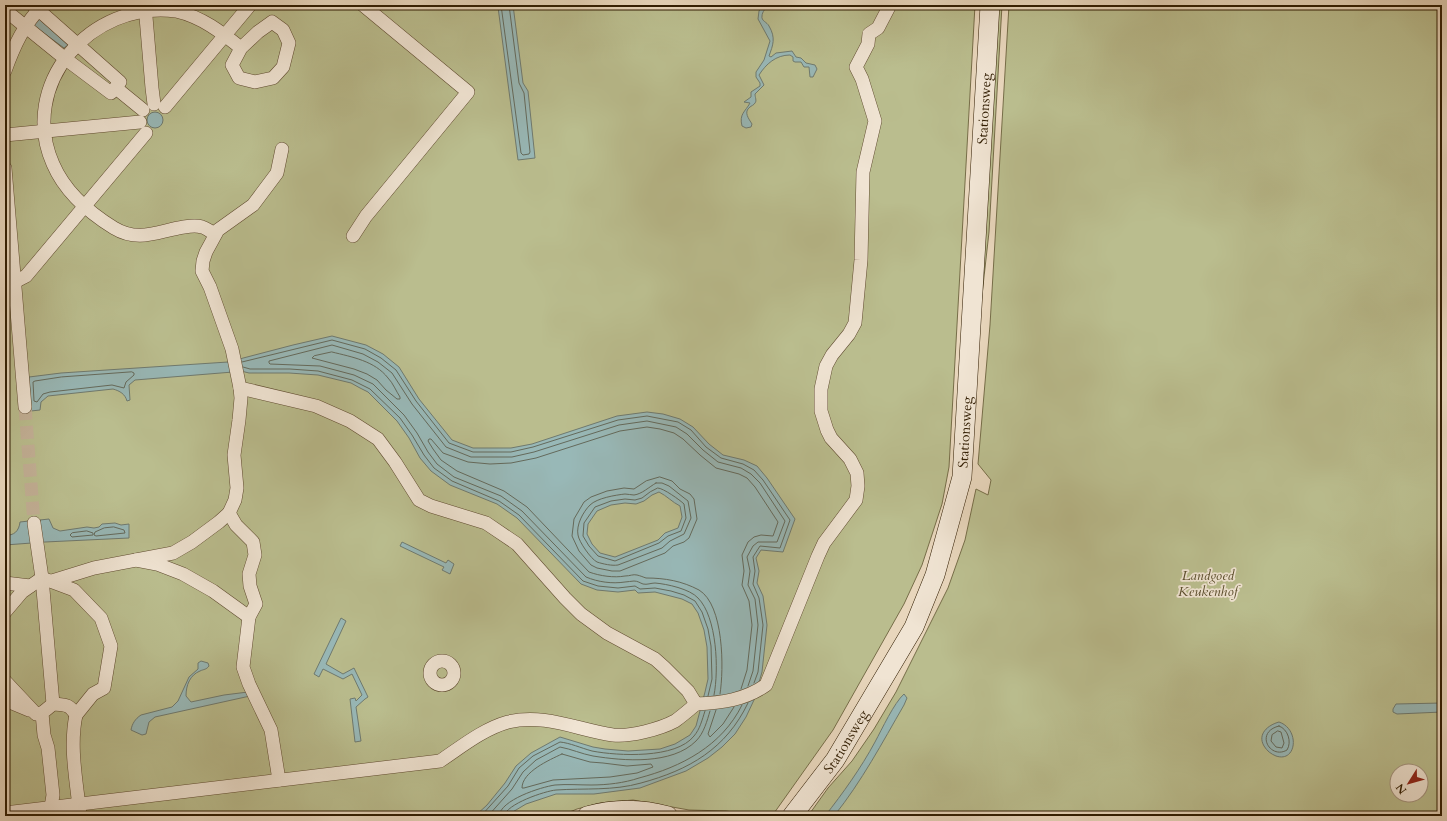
<svg xmlns="http://www.w3.org/2000/svg" width="1447" height="821" viewBox="0 0 1447 821" font-family="Cardo,serif">
	<style>
		.green { fill: #babd8e; stroke: #766d48; fill-rule: evenodd }
		.water { fill: #98b8b7; stroke: #6f7a6f; fill-rule: evenodd }
		.lines { fill: none; stroke-linecap: round; stroke-linejoin: round }
		.shore { stroke: #646a5c; stroke-width: 1 }
		.street-tunnel { stroke: #c3b197; stroke-width: 13; stroke-dasharray: 13 6; stroke-linecap: butt }
		.street-casing { stroke: #5f4b30; stroke-width: 14 }
		.secondary-casing { stroke: #311d02; stroke-width: 20 }
		.street { stroke: #f0e4d3; stroke-width: 13 }
		.secondary { stroke: #f0e4d3; stroke-width: 19 }
		.labels { text-anchor: middle; dominant-baseline: central; stroke-width: 3.5; stroke-linejoin: round; paint-order: stroke }
		.street-label { font-size: 14px; fill: #311d02; stroke: #f0e4d3 }
		.park-label { font-size: 14px; font-style: italic; fill: #5a4d2c; stroke: #f0e4d3 }
	</style>
	<rect width="100%" height="100%" fill="#e8d6bc"/>
	<filter id="stains"><feTurbulence type="fractalNoise" baseFrequency=".005" numOctaves="4"/><feColorMatrix values="0 0 0 0 .2 0 0 0 0 .09 0 0 0 0 .02 0 0 0 .5 -.17"/></filter>
	<radialGradient id="worn" r=".72"><stop offset=".6" stop-color="#630" stop-opacity="0"/><stop offset="1" stop-color="#630" stop-opacity=".3"/></radialGradient>
	<g class="green">
		<path d="M5,5h970l-26,462 -7,37 -20,61 -18,39 -71,126 -61,86h-12l-34,-5 -37,-1 -56,-10 -33,3 -23,6 -17,7h-555z"/>
		<path d="M997,5h5l-13,227 -8,72z"/>
		<path d="M1009,5h433v811h-634l20,-28 24,-27 22,-32 22,-37 52,-104 17,-48 11,-51 12,6 3,-15 -13,-16 12,-139zM1397,771h24v24h-24z"/>
	</g>
	<g class="water">
		<path d="M496,5h17l10,78 5,8 7,67 -17,2 -20,-153z"/>
		<path d="M763,5h5c-2,3 -6,7 -6,11 -1,5 5,6 7,10 7,12 4,19 0,30l2,1 5,-4 16,-2 4,6 5,1 5,5 9,2 2,4 -4,8h-3l-1,-10h-5l-3,-5h-6l-2,-1v-4l-3,-2c-14,0 -24,9 -31,20l5,10 -9,9c0,3 2,7 0,9 -1,2 -4,3 -5,4 -7,5 -1,12 2,17l-1,3 -5,1 -4,-2c-3,-12 3,-14 8,-23l-6,-1 7,-5v-5l9,-6v-3l-4,-6v-5l8,-12 6,-19 -12,-22 1,-8z"/>
		<path d="M38,18l30,27 -4,3 -31,-23z"/>
		<circle cx="155" cy="120" r="8"/>
		<path d="M332,336l34,9 17,9 16,13 20,32 33,41 21,8h38l21,-4 85,-28 30,-4 16,2 17,5 13,8 16,17 14,11 21,5 13,6 10,12 28,41 -12,33 -22,-2 -5,8 3,13 -2,12 6,13 4,29 -5,47 -8,28 -8,17 -11,17 -13,13 -14,11 -22,13 -46,17 -46,6h-38l-30,10 -20,12h-31l12,-11 18,-22 11,-17 15,-13 29,-16 33,10 12,2 23,2 32,-2 15,-5 15,-9 6,-9 9,-34 3,-13 -1,-32 -3,-17 -6,-17 -6,-9 -10,-5 -27,-7 -17,1 -3,-3 -17,2 -21,-2 -16,-6 -64,-66 -20,-14 -47,-19 -19,-14 -11,-13 -11,-20 -12,-17 -29,-29 -8,-4 -9,-5 -33,-8 -29,-2h-40l-8,-2 -8,1 -98,8 -6,5 1,15 -3,1c-2,-7 -7,-10 -14,-12l-65,7 -7,6 -1,8 -9,1 -2,-34 32,-4 167,-11 65,-17zM659,492c8,4 13,10 21,14l2,11 -4,11 -13,5 -7,7 -43,17 -15,-4 -8,-9 -5,-10 1,-10 9,-13 14,-6 14,-2 11,1 8,-3 8,-6z"/>
		<path d="M49,519l4,9 7,3 27,-4 7,1 5,-1 3,-3 13,-1 6,2 8,-1v14l-84,4 -40,3v-10c9,1 14,-4 15,-13l9,-1 11,1v-2z"/>
		<path d="M402,542l44,21 2,-3 6,4 -4,10 -8,-4 2,-3 -44,-21z"/>
		<path d="M341,618l5,3 -20,43 17,10 11,-6 14,29 -3,2 -9,8 5,34 -6,1 -5,-43 5,-1 1,3 6,-6 -10,-21 -9,5 -20,-10 -4,8 -5,-3z"/>
		<path d="M201,661l7,2 1,3c-3,4 -5,3 -9,5 -10,4 -14,14 -14,25l5,6 33,-7 24,-3 2,4 -95,21 -6,5 -3,12 -4,1 -11,-5c1,-6 4,-11 10,-15l31,-8 6,-6 11,-24 9,-8v-6z"/>
		<path d="M904,694l3,4 -3,7c-22,38 -42,76 -70,111h-9c18,-23 36,-48 50,-74 7,-13 19,-39 29,-48z"/>
		<path d="M1442,703v9l-45,2 -4,-2v-3l3,-5z"/>
		<path d="M1279,722c21,7 18,41 -3,34 -5,-2 -9,-5 -12,-10 -7,-12 4,-21 15,-24z"/>
	</g>
	<g class="lines">
		<g class="shore">
			<path d="M501,5l20,148 2,2 6,-1 1,-2 -6,-59 -5,-10 -10,-78"/>
			<path d="M332,352c20,5 43,9 56,26 5,5 8,13 12,19v2h-3l-11,-9 -9,-10 -10,-6 -13,-5 -42,-11 2,-2z"/>
			<path d="M242,362l90,-22 33,9 16,9 15,12 20,31 33,42 24,9h38l22,-5 85,-27 29,-4 31,6 13,8 15,17 15,11 22,6 11,6 9,10 27,40 -10,28 -20,-2 -7,11 2,14 -2,13 6,14 4,27 -5,47 -4,11"/>
			<path d="M243,367l7,2h40l28,2 34,9 18,9 30,29 12,17 12,20 10,13 18,13 47,20 20,14 64,66 15,5 20,2 17,-2 5,3 15,-1 16,3 13,4 11,6 7,11 6,17 3,17 1,33 -4,17"/>
			<path d="M132,372l2,1v2l-8,7 -2,6 -12,-3 -62,7 -7,2 -6,8 -3,-1 -1,-19 2,-1 26,-4z"/>
			<path d="M660,477l12,4 8,8 10,5 4,5 3,20 -8,19 -5,4 -11,4 -8,7 -45,18h-8l-15,-3 -6,-3 -12,-14 -7,-15 2,-17 10,-17 7,-5 16,-6 17,-3 10,1 12,-8z"/>
			<path d="M656,483h6l7,3 19,15 3,17 -7,16 -14,7 -8,7 -44,17c-6,1 -15,-1 -21,-3 -6,-3 -18,-20 -19,-27 -2,-10 5,-23 12,-30 7,-7 26,-10 35,-11 3,0 6,1 9,1 8,-1 15,-8 22,-12z"/>
			<path d="M658,488c5,0 22,12 26,16l2,14 -5,13 -13,5 -9,7 -44,18 -17,-5 -9,-10 -6,-10 1,-13 11,-16 16,-6 14,-2 10,1 7,-2 8,-6z"/>
			<path d="M114,527l10,3 1,3 -29,3 -2,-1 1,-3 9,-4z"/>
			<path d="M87,531l6,2v2l-21,2 -2,-2 2,-2z"/>
			<path d="M720,694c4,-25 4,-89 -21,-104 -17,-9 -34,-12 -53,-12 -3,-1 -5,-2 -9,-3 -4,-1 -7,1 -12,1 -11,2 -25,0 -36,-4l-62,-65 -23,-16 -47,-20 -16,-11 -8,-11 -5,-8 1,-2h2l12,14 25,9 22,2 21,-1 25,-5 84,-27 27,-4 13,2 14,4 9,6 17,16 16,13 23,6 8,4 8,9 23,35 -5,14 -12,-1 -7,2 -6,5 -6,13 2,16 -2,14 7,16 3,24 -5,45 -6,19"/>
			<path d="M714,695c5,-25 3,-78 -16,-97 -8,-9 -31,-14 -43,-15 -4,0 -8,2 -12,1 -3,-1 -5,-3 -9,-3 -3,0 -6,1 -9,1 -13,2 -27,0 -39,-5l-64,-66 -21,-15 -47,-19 -17,-13 -9,-12 -11,-19 -13,-18 -31,-31 -19,-9 -34,-9 -50,-2 -1,-1v-2l63,-16 31,9 15,8 14,11 20,31 34,43 25,10h41l22,-5 85,-27 28,-4 29,6 11,7 16,16 15,12 23,6 10,6 9,9 25,38 -8,21h-19l-5,4 -6,11 3,14 -2,14 7,14 3,26 -5,46 -5,15"/>
			<path d="M716,710l-8,24 2,3 13,-13 11,-17"/>
			<path d="M1279,726c9,3 13,16 8,24 -17,10 -33,-18 -8,-24z"/>
			<path d="M1278,731l3,1 3,11 -2,5 -6,-1 -5,-6 1,-6z"/>
			<path d="M562,754l28,8 13,1 24,3 24,-2 2,3 -16,6 -27,4 -57,3 -29,8h-2c0,-16 27,-28 40,-34z"/>
			<path d="M481,816l27,-30 11,-18 14,-12 27,-14c10,1 21,6 32,9 26,5 84,8 102,-15 6,-7 8,-16 11,-25"/>
			<path d="M488,816l24,-27 11,-17 13,-12 24,-13c11,2 22,7 33,9 31,5 79,9 103,-15 8,-8 11,-20 14,-30"/>
			<path d="M499,816c1,-16 42,-29 56,-31 12,-1 24,0 36,0 16,0 33,-2 48,-7 42,-11 83,-32 103,-73"/>
			<path d="M504,816c2,-12 41,-25 52,-26 29,-2 57,1 85,-7 48,-13 85,-34 107,-80"/>
		</g>
		<path class="street-tunnel" d="M25,407l9,116"/>
		<g class="street-casing">
			<g id="street">
				<path d="M145,5l7,83 2,16"/>
				<path d="M5,10l58,47 48,36 9,-11 -87,-77"/>
				<path d="M5,71c9,-25 19,-47 38,-66"/>
				<path d="M116,88l27,22"/>
				<path d="M165,107l85,-102"/>
				<path d="M5,135l135,-13"/>
				<path d="M282,149l-5,24 -24,32 -35,25 -12,22 -3,9 -1,10 8,16 22,62 8,39 76,18 34,15 28,18 17,23 24,38 12,6 55,17 31,21 48,54 16,16 26,19 48,26 9,8 24,24 8,13c25,-1 49,-4 70,-19l52,-129 6,-13 32,-43 2,-14 -1,-13 -7,-14 -19,-21 -4,-8 -6,-19v-22l5,-23 6,-11 17,-21 6,-11 6,-63 2,-88 12,-51 -13,-42 -6,-12 12,-23 1,-10 9,-6 12,-23"/>
				<path d="M5,168l20,239"/>
				<path d="M215,234c-4,-2 -9,-6 -13,-7 -6,-2 -12,-1 -18,0 -26,4 -45,16 -70,1 -26,-16 -49,-36 -61,-64 -35,-79 37,-164 123,-153 26,6 45,21 65,37l-9,17 7,13 16,4 18,-4 10,-11 6,-24 -6,-13 -11,-8 -14,10 -17,16"/>
				<path d="M353,236l13,-20 102,-124 -105,-87"/>
				<path d="M5,287l21,-11 120,-143"/>
				<path d="M229,513l7,12 17,17 2,13 -6,19 1,12 6,18 -7,13 -6,50 6,17 22,46 8,50"/>
				<path d="M34,523l8,55 11,126"/>
				<path d="M136,560l37,-7 19,-11 27,-20 10,-9 6,-13 2,-12 -3,-33 5,-35 2,-22 -1,-10"/>
				<path d="M52,581l42,-13 42,-8 21,4 26,10 30,17 36,26"/>
				<path d="M5,583l25,3"/>
				<path d="M5,612l17,-20 20,-14 32,12 27,28 10,28 -7,42 -11,6 -17,21c-7,-11 -10,-10 -23,-11l-11,9 2,22 4,13 5,47 -2,12 1,7"/>
				<circle cx="442" cy="673" r="12"/>
				<path d="M5,681l31,33 6,-1"/>
				<path d="M5,700l24,10"/>
				<path d="M76,715c-7,33 1,68 4,101"/>
				<path d="M5,813l435,-52c21,-14 43,-32 68,-39 37,-9 70,8 105,13 17,2 47,-6 62,-14 7,-5 14,-11 21,-17"/>
			</g>
		</g>
		<g class="secondary-casing">
			<g id="secondary">
				<path d="M587,816c28,-8 53,-8 81,0"/>
				<path id="s1" d="M792,816l43,-56 79,-133 21,-52 27,-98 28,-472"/>
			</g>
		</g>
		<use href="#street" class="street"/>
		<use href="#secondary" class="secondary"/>
	</g>
	<g class="labels">
		<g class="street-label">
			<text stroke="none"><textPath href="#s1" startOffset="752">Stationsweg</textPath></text>
			<text stroke="none"><textPath href="#s1" startOffset="428">Stationsweg</textPath></text>
			<text stroke="none"><textPath href="#s1" startOffset="92">Stationsweg</textPath></text>
		</g>
		<g class="park-label">
			<text x="1208" y="575">Landgoed<tspan x="1208" dy="16">Keukenhof</tspan></text>
		</g>
	</g>
	<rect width="1447" height="821" fill="none" stroke="#e8d6bc" stroke-width="20"/>
	<rect x="6" y="6" width="1435" height="809" fill="none" stroke="#311d02" stroke-width="2"/>
	<rect x="10" y="10" width="1427" height="801" fill="none" stroke="#311d02"/>
	<g transform="translate(1409 783) rotate(233)"><circle r="19" fill="#f0e4d3" stroke="#a4947f"/>
	<path d="M0-3L7 15L0 10L-7 15Z" fill="#8f2418"/>
	<text y="-6" font-size="11" font-weight="bold" text-anchor="middle" fill="#311d02">N</text>
	</g>
	<rect width="100%" height="100%" filter="url(#stains)"/>
	<rect width="100%" height="100%" fill="url(#worn)"/>
</svg>
